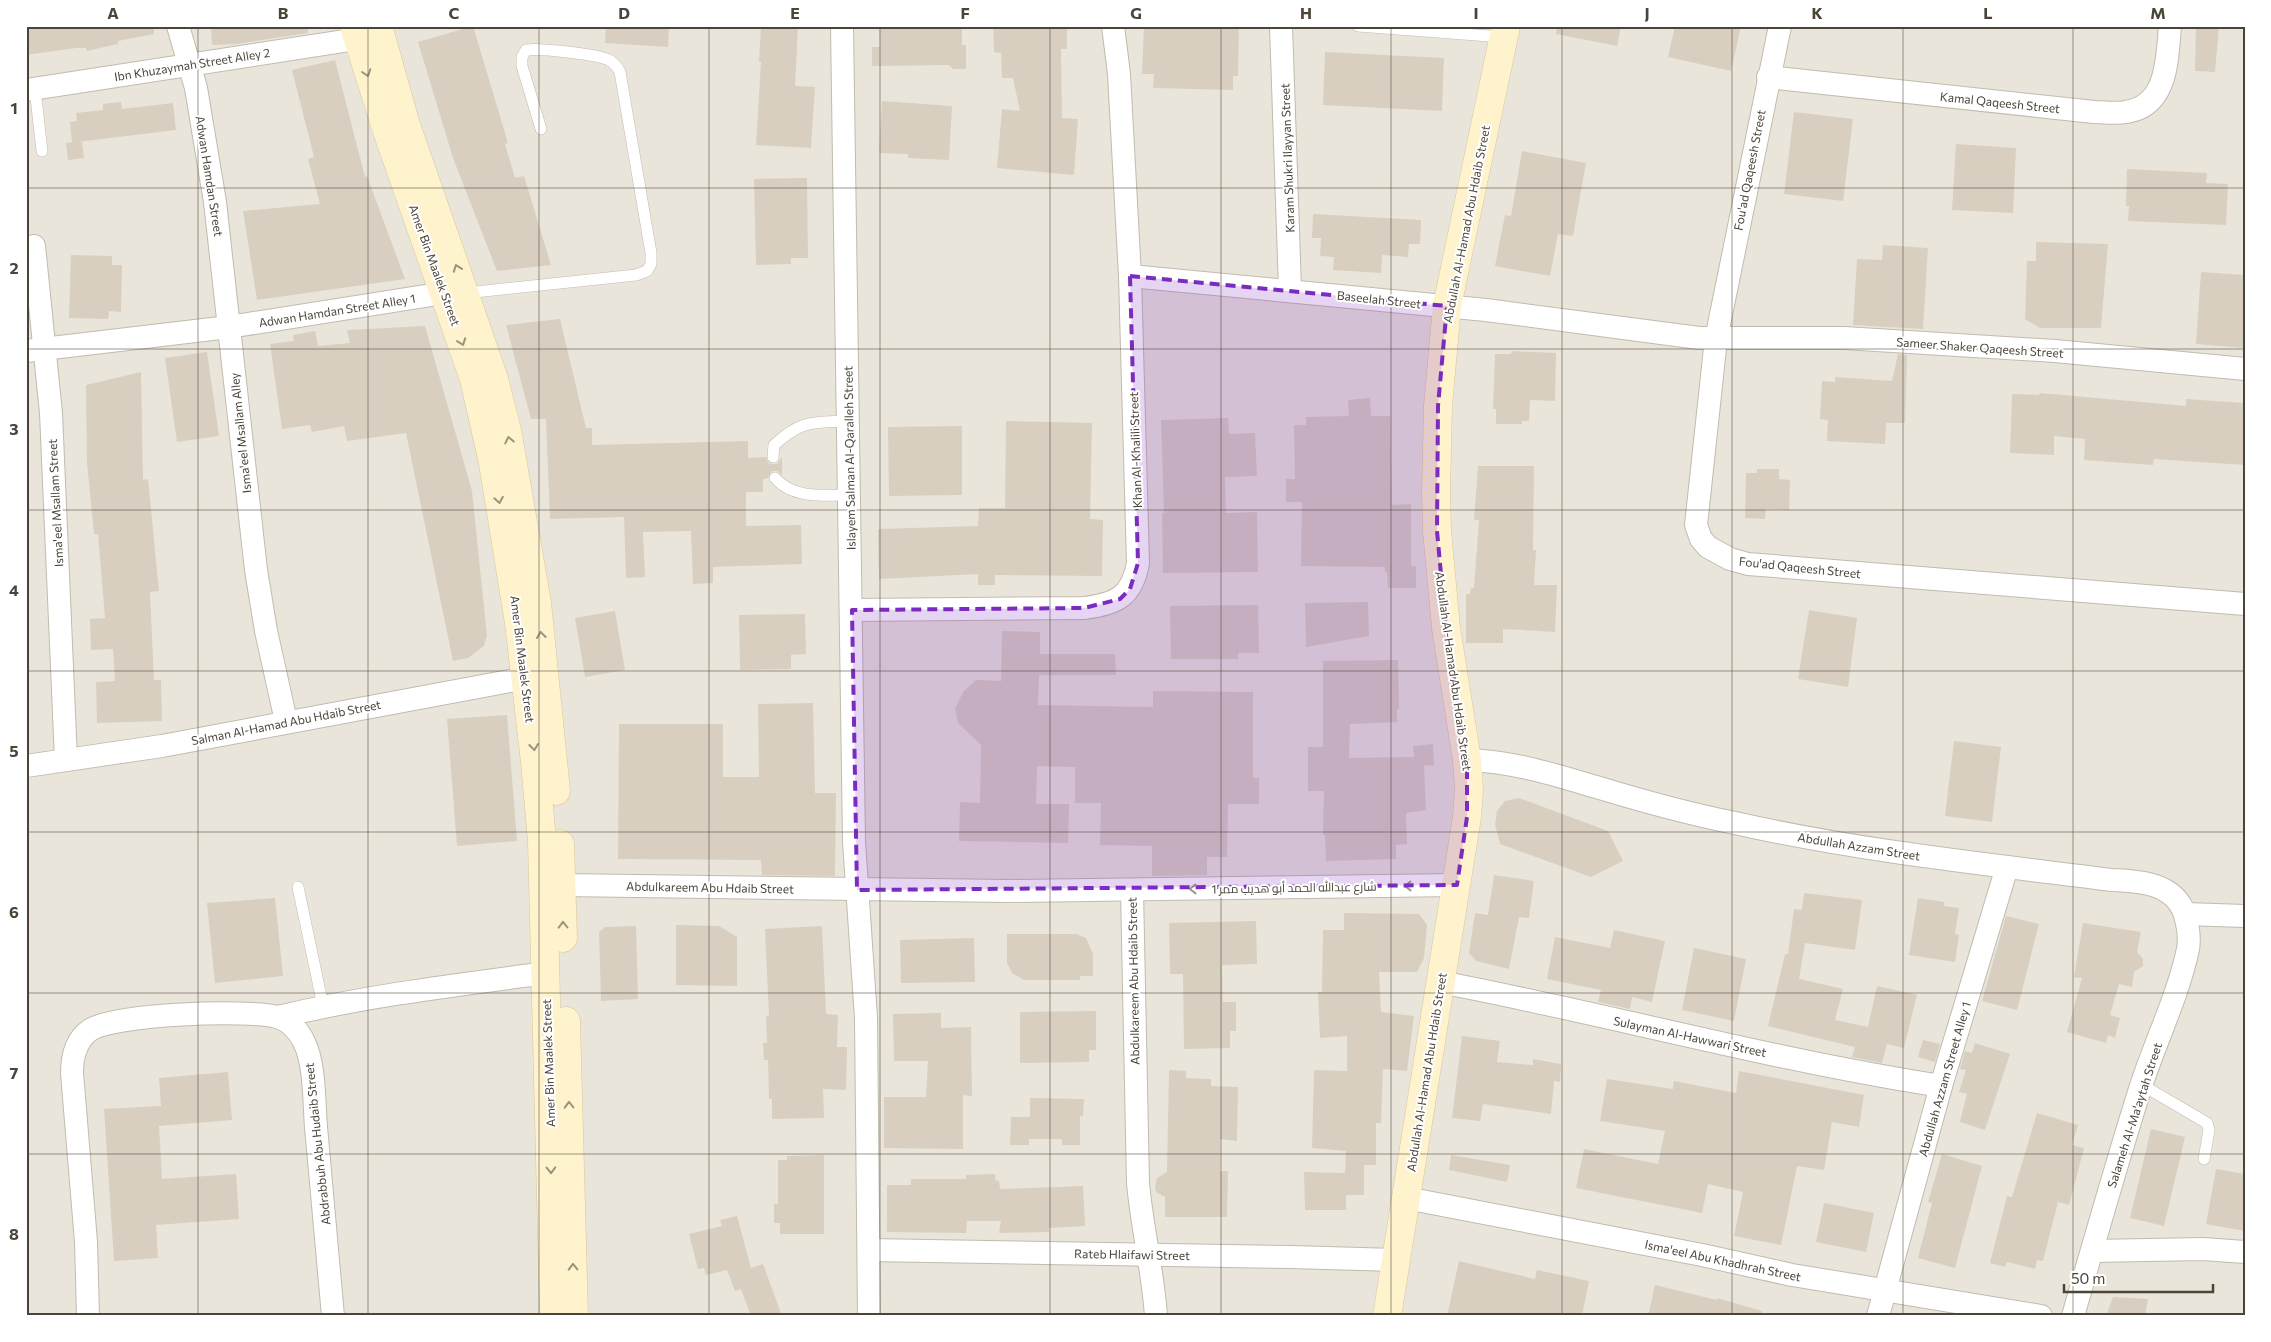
<svg xmlns="http://www.w3.org/2000/svg" width="2271" height="1342" viewBox="0 0 2271 1342" font-family="Commissioner,Cairo,sans-serif">
	<style>
		.residential { fill: #eae5da }
		.building { fill: #d8cfc1 }
		.lines { fill: none; stroke-linecap: round; stroke-linejoin: round }
		.lane-casing { stroke: #c2bbae; stroke-width: 12 }
		.street-casing { stroke: #c2bbae; stroke-width: 24 }
		.secondary-casing { stroke: #d6c79b; stroke-width: 29 }
		.lane { stroke: #fff; stroke-width: 11 }
		.street { stroke: #fff; stroke-width: 22 }
		.secondary { stroke: #fff3cd; stroke-width: 28 }
		.oneway { stroke: #9c937c }
		.oneway2 { stroke: #9c9892 }
		.marked { fill: #7b2cbf; fill-opacity: 0.2; stroke: #7b2cbf; stroke-width: 4; stroke-dasharray: 10 6; stroke-linejoin: round }
		.grid { fill: none; stroke: #4b4439; stroke-width: 1; stroke-opacity: 0.55 }
		.labels { text-anchor: middle; dominant-baseline: central; stroke-width: 4; stroke-linejoin: round; paint-order: stroke }
		.street-label { font-size: 12px; fill: #4b4439; stroke: #fff }
		.neatline { fill: none; stroke: #4b4439; stroke-width: 2 }
		.grid-label { font-size: 16px; text-anchor: middle; font-weight: bold; fill: #4b4439 }
	</style>
	<rect width="100%" height="100%" fill="#f6f3ec"/>
	<rect class="residential" x="26" y="26" width="2219" height="1290"/>
	<g class="building">
		<path d="M26,26h128v8l-36,7v3l-31,7 -1,-3h-10l-50,7z"/>
		<path d="M211,26h97v7l-71,11 -25,1z"/>
		<path d="M473,26l35,117 -3,1 10,34 9,-2 27,89 -54,6 -44,-113 -35,-116z"/>
		<path d="M606,26h63l-1,21 -63,-4z"/>
		<path d="M761,26h37l-3,60 20,1 -4,61 -55,-3 5,-83h-2z"/>
		<path d="M879,26h83v19h4v24h-13l-4,-4 -77,1v-19h8z"/>
		<path d="M993,26h74v23h-6l1,69 16,1 -4,56 -77,-7 5,-59 18,2 -7,-33h-11l-1,-25 -7,-1z"/>
		<path d="M1144,26h95l-1,50h-5v14l-80,-2 1,-14h-12z"/>
		<path d="M1557,26h64l-4,20 -61,-12z"/>
		<path d="M1675,26h66l-10,45 -63,-14z"/>
		<path d="M2196,26h23l-4,46 -20,-1z"/>
		<path d="M1325,52l119,6 -2,53 -119,-6z"/>
		<path d="M335,60l30,117 2,-1 38,103 -148,21 -14,-89 77,-7 -12,-45 6,-2 -22,-87z"/>
		<path d="M882,101l70,5 -3,54 -41,-2v-4l-29,-1z"/>
		<path d="M121,102l1,7 51,-6 3,27 -99,12h5l2,16 -16,2 -2,-17 6,-1 -2,-20 7,-1 -1,-8 27,-3v-6z"/>
		<path d="M1794,112l59,7 -10,82 -59,-7z"/>
		<path d="M1956,144l60,4 -3,65 -61,-3z"/>
		<path d="M1522,151l64,12 -13,73 -15,-2 -8,42 -55,-10 10,-51 6,1z"/>
		<path d="M2127,169l80,4 -1,10 22,1 -2,41 -98,-4 1,-15h-3z"/>
		<path d="M807,178l1,80h-17v6l-35,1 -2,-86z"/>
		<path d="M1313,214l108,6 -1,24h-11l-1,13 -26,-2 -1,18 -48,-3 1,-13 -14,-1 1,-18h-9z"/>
		<path d="M2036,242l72,2 -7,84h-61l-15,-9 2,-58h9z"/>
		<path d="M1883,245l45,3 -5,81 -70,-4 4,-66 25,1z"/>
		<path d="M71,255l41,1v9h10l-1,47 -12,-1 -1,8 -39,-1z"/>
		<path d="M2201,272l44,3v73l-49,-4z"/>
		<path d="M560,319l26,109h6v17l156,-4v17l18,-1 2,6 5,1h4l5,-7v18l-5,-4h-5l-4,7 -5,1v13h-17v34l55,-1 1,39 -89,3v16l-20,1 -2,-53 -48,1 2,45 -19,1 -2,-61 -74,2 -4,-100h-15l-25,-94z"/>
		<path d="M425,326l47,165 15,145 -3,10 -16,12 -15,3 -47,-228 -59,8 -3,-15 -32,6 -2,-7 -28,4 -12,-85 24,-3 -1,-6 22,-4 3,15 32,-3 -3,-13z"/>
		<path d="M1512,351l44,2 -1,48 -25,-1 -1,21h-7v3h-26v-15h-3l2,-55h16z"/>
		<path d="M207,352l12,84 -42,6 -12,-84z"/>
		<path d="M1898,354l9,1 -2,68h-19l-1,21 -58,-3 1,-21 -8,-1 2,-38 13,1v-5l57,4z"/>
		<path d="M141,372l2,108 5,-1 11,112 -9,1 4,88h7l1,41 -65,2 -1,-41 19,-1 -2,-32 -22,1 -1,-31 15,-1 -7,-84h-4l-7,-72 -1,-77z"/>
		<path d="M2040,393l146,13v-7l59,4v62l-91,-6 -1,6 -69,-5 1,-21 -31,-3v19l-44,-2 2,-59 27,1z"/>
		<path d="M1370,398l1,18h19l2,89 19,-1v62h5v22h-28l-1,-16h-2v-5l-84,-1 1,-64h-16v-23h9l-1,-54h12v-8l43,-1 -1,-16z"/>
		<path d="M1228,418l1,16 26,-1 2,43 -32,1 1,36 31,-1 1,60 -95,1 -1,-60h2l-3,-93z"/>
		<path d="M1006,421l86,2 -2,96 13,1 -1,56 -107,-1v10h-17v-11l-99,5 -1,-50 100,-3 1,-18h26z"/>
		<path d="M962,426v69l-73,1 -1,-69z"/>
		<path d="M1478,466h56l-1,84h3l-2,35h23l-2,47 -52,-3v14h-37v-49h4l1,-6h3l5,-68h-5z"/>
		<path d="M1757,469h22v10l11,1 -1,30 -23,-1 -1,10 -20,-1 1,-45h11z"/>
		<path d="M1368,602l1,34 -63,11 -1,-44z"/>
		<path d="M1258,605l1,48h-21v6h-67l-1,-53z"/>
		<path d="M1809,610l48,8 -9,69 -50,-8z"/>
		<path d="M615,611l10,59 -40,7 -10,-59z"/>
		<path d="M805,614l1,40 -15,1v14l-51,1 -1,-55z"/>
		<path d="M1002,631l38,1v22h75l1,21h-77l-1,30 115,2v-16l100,1v86h6v26h-31l-1,53h-20v18l-55,1v-30l-52,-1 1,-42h-26v-36l-38,-1 -1,38h33l-1,39 -109,-2 1,-39 20,1 1,-58 -23,-22 -3,-14 8,-17 13,-12 25,1z"/>
		<path d="M1398,660l1,49h-2v13l-47,2 -1,34 65,-1 -1,-11 20,-2 1,22 -10,-1 2,45 -20,3 1,31 -11,1v14l-70,2 -1,-26h-2l1,-44h-16v-44h15v-86z"/>
		<path d="M813,703l2,90h21l-1,83 -73,-1 -1,-15 -143,-1 1,-135h104v53h36l-1,-73z"/>
		<path d="M507,715l10,126 -60,5 -10,-127z"/>
		<path d="M1954,741l47,6 -9,75 -47,-6z"/>
		<path d="M1519,798l89,33 15,30 -32,16 -91,-33 -5,-19 2,-14 8,-10z"/>
		<path d="M1494,875l40,6 -5,37 -10,-1 -10,52 -33,-8 -7,-8 6,-40 13,2z"/>
		<path d="M1804,893l58,7 -7,50 -50,-7 -6,36 44,10 -8,31 33,7 9,-41 40,9 -13,53 -17,-4 -5,19 -30,-6 3,-10 -87,-21 17,-72h3l6,-45 8,1z"/>
		<path d="M275,898l8,78 -68,7 -8,-80z"/>
		<path d="M1918,898l26,4v4l15,2 -4,26 4,1 -4,27 -46,-7z"/>
		<path d="M1344,913l75,1 8,11 -3,33 -7,14h-38l2,40 33,4 -7,55 -24,-2 -2,54h-5v42h-12v30h-18v15h-41l-1,-38 41,1 1,-22 -34,-3 2,-78 33,1v-35l-27,2 -2,-46h4l1,-62h21z"/>
		<path d="M2006,916l33,8 -22,86 -35,-9z"/>
		<path d="M1256,921l1,43 -35,1 1,37h13v29h-6v17l-46,1 -1,-75h-13l-1,-51z"/>
		<path d="M2083,923l58,9 -4,20 6,7v7l-9,6 -2,15 -13,-3 -9,31 10,3 -5,20 -7,-3 -2,8 -39,-11 15,-54 -8,-1z"/>
		<path d="M676,925l43,1 18,11v49l-61,-1z"/>
		<path d="M636,926l2,73 -37,2 -2,-69 6,-5z"/>
		<path d="M822,926l4,88 12,1 -1,32h10l-1,43 -23,-1 1,29 -52,1v-20h-3l-1,-39h-4l-1,-17h4l-1,-27h3l-4,-87z"/>
		<path d="M1614,930l51,11 -13,61 -20,-5 -2,12 -32,-7 3,-12 -54,-11 8,-42 55,11z"/>
		<path d="M1007,934h69l10,4 7,16v22h-13v4h-56l-12,-7 -5,-10z"/>
		<path d="M974,938l1,44 -74,1 -1,-43z"/>
		<path d="M1694,948l52,11 -12,62 -52,-11z"/>
		<path d="M1096,1011v39h-7v12l-69,1v-51z"/>
		<path d="M941,1013v15l30,-1 1,69 -9,-1v54l-79,-1v-51h42l2,-36h-34l-1,-47z"/>
		<path d="M1462,1036l38,5 -3,21 36,3v-6l28,5 -1,18 -6,-1 -3,33 -68,-10 -3,17 -28,-3z"/>
		<path d="M1923,1040l17,4 -5,18 -17,-5z"/>
		<path d="M1975,1043l35,11 -25,76 -25,-8 7,-28 -8,-2 7,-22 -6,-1 5,-18 7,2z"/>
		<path d="M1169,1070l17,1v7l25,1v7l27,1 -1,54 -17,-2v32h8l-1,46h-62v-20l-9,-5 -1,-5 2,-9 10,-6z"/>
		<path d="M1739,1071l125,24 -5,32 -27,-5 -8,48 -27,-4 -16,79 -47,-9 9,-44 -35,-8 -6,29 -126,-25 8,-39 74,15 7,-33 -65,-10 7,-42 66,10 1,-8 62,12z"/>
		<path d="M228,1072l4,48 -73,6 3,53 74,-5 3,45 -83,6 2,33 -44,3 -10,-152 57,-3 -2,-28z"/>
		<path d="M1030,1098l54,1 -1,17h-3v29h-18v-6h-33v6h-19l1,-28h19z"/>
		<path d="M2037,1113l41,12 -6,20 12,3 -15,57 -11,-3 -15,59 -6,-1 -2,9 -28,-7 -2,5 -15,-4 17,-67 5,1z"/>
		<path d="M2151,1129l34,8 -21,89 -34,-8z"/>
		<path d="M1942,1154l40,12 -27,102 -37,-10 14,-55 -4,-1z"/>
		<path d="M824,1155v79h-44v-11h-6v-19h4v-44h9v-4z"/>
		<path d="M1451,1155l59,10 -3,17 -58,-12z"/>
		<path d="M2216,1169l29,5v57l-39,-7z"/>
		<path d="M995,1174l1,7 3,-1 1,9 83,-3 2,40 -36,2v4l-50,1 2,-12h-34l-1,12 -79,-1v-47h24v-6h55v-4z"/>
		<path d="M1824,1203l50,10 -8,39 -50,-10z"/>
		<path d="M737,1216l14,52 12,-4 19,52h-31l-10,-27 -6,2 -8,-21 -21,5 -2,-7 -6,1 -9,-35 33,-8 -2,-6z"/>
		<path d="M1459,1261l76,18 2,-9 52,11 -7,35h-135z"/>
		<path d="M1655,1285l62,15v-2l45,13 -1,5h-113z"/>
		<path d="M2113,1297l35,2 -3,17h-39z"/>
	</g>
	<g class="lines">
		<g class="lane-casing">
			<g id="lane">
				<path d="M1358,26l145,11"/>
				<path d="M35,89l7,62"/>
				<path d="M466,293l170,-18 11,-4 4,-7v-11l-31,-181c-3,-5 -5,-9 -11,-12 -13,-6 -69,-12 -83,-10l-4,7v9l19,63"/>
				<path d="M773,457l1,-12c29,-26 38,-22 75,-24"/>
				<path d="M775,478c18,21 48,17 74,17"/>
				<path d="M298,887l25,119"/>
				<path d="M2142,1085l65,38 2,7 -5,29"/>
			</g>
		</g>
		<g class="street-casing">
			<g id="street">
				<path d="M178,26l18,62 19,114 41,368 10,61 20,90"/>
				<path d="M842,26l12,816 12,176 3,298"/>
				<path d="M1281,26l9,263"/>
				<path d="M1780,26l-64,313 -20,186 5,14 7,8 22,12 18,5 497,40"/>
				<path d="M1768,77l326,35c10,0 22,2 32,0 42,-6 41,-53 44,-86"/>
				<path d="M26,90l331,-51"/>
				<path d="M34,246l17,167 15,347"/>
				<path d="M1130,276l356,34 213,28h145l211,13 190,18"/>
				<path d="M26,351l203,-24 215,-34"/>
				<path d="M852,610l232,-2c32,-4 48,-11 54,-45l-8,-287 -11,-202 -6,-48"/>
				<path d="M1467,760c47,1 91,16 136,29 43,13 87,25 132,34 124,28 251,41 377,57 28,1 63,3 73,35 3,11 5,23 3,34 -10,47 -32,91 -47,137 -24,76 -46,153 -68,230"/>
				<path d="M26,766l136,-20 380,-71"/>
				<path d="M562,885l446,6 449,-6"/>
				<path d="M1132,890l6,293c4,45 15,88 18,133"/>
				<path d="M2185,914l60,2"/>
				<path d="M1440,982c168,32 332,78 501,104"/>
				<path d="M278,1017c88,-21 178,-32 268,-44"/>
				<path d="M1406,1198l296,57 90,20 249,41"/>
				<path d="M869,1250l422,7 105,3"/>
				<path d="M2092,1251l111,-2 42,3"/>
				<path d="M88,1316l-2,-74 -14,-169c0,-16 4,-33 18,-43 25,-16 157,-21 187,-13 12,3 22,14 27,25 11,21 10,61 12,85 6,63 11,126 17,189"/>
				<path d="M1878,1316l63,-230 66,-219"/>
			</g>
		</g>
		<g class="secondary-casing">
			<g id="secondary">
				<path d="M354,26l32,102 88,251 19,84 26,160 16,139 7,79 12,475"/>
				<path d="M378,26l28,99 88,254 13,51 30,173 19,188"/>
				<path d="M560,844l3,94"/>
				<path d="M566,1021l8,295"/>
				<path d="M1387,1316l80,-499 2,-28 -2,-29 -21,-132 -9,-97 -1,-40 2,-85 9,-100 59,-280"/>
			</g>
		</g>
		<use href="#lane" class="lane"/>
		<use href="#street" class="street"/>
		<use href="#secondary" class="secondary"/>
	</g>
	<defs><path id="oneway-chevron" d="M-2-3.5L2.5 0L-2 3.5" fill="none" stroke-width="1.6" stroke-linecap="round" stroke-linejoin="round" transform="scale(1.25)"/></defs>
	<g class="oneway">
		<use href="#oneway-chevron" transform="translate(367 73) rotate(72)"/>
		<use href="#oneway-chevron" transform="translate(457 268) rotate(-110)"/>
		<use href="#oneway-chevron" transform="translate(462 342) rotate(70)"/>
		<use href="#oneway-chevron" transform="translate(509 440) rotate(-102)"/>
		<use href="#oneway-chevron" transform="translate(499 500) rotate(80)"/>
		<use href="#oneway-chevron" transform="translate(541 635) rotate(-97)"/>
		<use href="#oneway-chevron" transform="translate(534 747) rotate(83)"/>
		<use href="#oneway-chevron" transform="translate(563 925) rotate(-91)"/>
		<use href="#oneway-chevron" transform="translate(569 1105) rotate(-91)"/>
		<use href="#oneway-chevron" transform="translate(551 1170) rotate(89)"/>
		<use href="#oneway-chevron" transform="translate(573 1267) rotate(-91)"/>
	</g>
	<g class="oneway2">
		<use href="#oneway-chevron" transform="translate(1408 886) rotate(179)"/>
		<use href="#oneway-chevron" transform="translate(1193 889) rotate(179)"/>
	</g>
	<path class="marked" d="M1130,276l317,30 -9,100 -1,125 9,97 21,132v57l-10,68 -600,5 -5,-280 232,-2 36,-9 10,-10 8,-26z"/>
	<path class="grid" d="M198,26v1290M368,26v1290M539,26v1290M709,26v1290M880,26v1290M1050,26v1290M1221,26v1290M1391,26v1290M1562,26v1290M1732,26v1290M1903,26v1290M2073,26v1290M26,188h2219M26,349h2219M26,510h2219M26,671h2219M26,832h2219M26,993h2219M26,1154h2219"/>
	<g class="labels">
		<g class="street-label">
			<text transform="translate(192 64) rotate(-9)">Ibn Khuzaymah Street Alley 2</text>
			<text transform="translate(2000 102) rotate(6)">Kamal Qaqeesh Street</text>
			<text transform="translate(1287 158) rotate(-92)">Karam Shukri Ilayyan Street</text>
			<text transform="translate(1749 170) rotate(-79)">Fou'ad Qaqeesh Street</text>
			<text transform="translate(210 176) rotate(81)">Adwan Hamdan Street</text>
			<text transform="translate(1466 224) rotate(-79)">Abdullah Al-Hamad Abu Hdaib Street</text>
			<text transform="translate(435 265) rotate(70)">Amer Bin Maalek Street</text>
			<text transform="translate(1379 299) rotate(6)">Baseelah Street</text>
			<text transform="translate(337 310) rotate(-9)">Adwan Hamdan Street Alley 1</text>
			<text transform="translate(1980 347) rotate(4)">Sameer Shaker Qaqeesh Street</text>
			<text transform="translate(240 433) rotate(-96)">Isma'eel Msallam Alley</text>
			<text transform="translate(1135 450) rotate(-92)">Khan Al-Khalili Street</text>
			<text transform="translate(849 458) rotate(-91)">Islayem Salman Al-Qaralleh Street</text>
			<text transform="translate(55 503) rotate(-93)">Isma'eel Msallam Street</text>
			<text transform="translate(1800 567) rotate(6)">Fou'ad Qaqeesh Street</text>
			<text transform="translate(523 659) rotate(83)">Amer Bin Maalek Street</text>
			<text transform="translate(1454 671) rotate(82)">Abdullah Al-Hamad Abu Hdaib Street</text>
			<text transform="translate(286 722) rotate(-11)">Salman Al-Hamad Abu Hdaib Street</text>
			<text transform="translate(1859 846) rotate(9)">Abdullah Azzam Street</text>
			<text transform="translate(710 887) rotate(1)">Abdulkareem Abu Hdaib Street</text>
			<text transform="translate(1294 887) rotate(-1)">شارع عبدالله الحمد أبو هديب ممر 1</text>
			<text transform="translate(1133 981) rotate(-91)">Abdulkareem Abu Hdaib Street</text>
			<text transform="translate(1690 1036) rotate(12)">Sulayman Al-Hawwari Street</text>
			<text transform="translate(548 1063) rotate(-92)">Amer Bin Maalek Street</text>
			<text transform="translate(1426 1072) rotate(-81)">Abdullah Al-Hamad Abu Hdaib Street</text>
			<text transform="translate(1944 1079) rotate(-74)">Abdullah Azzam Street Alley 1</text>
			<text transform="translate(2134 1115) rotate(-72)">Salameh Al-Ma'aytah Street</text>
			<text transform="translate(317 1144) rotate(-96)">Abdrabbuh Abu Hudaib Street</text>
			<text transform="translate(1132 1254) rotate(1)">Rateb Hlaifawi Street</text>
			<text transform="translate(1723 1260) rotate(12)">Isma'eel Abu Khadhrah Street</text>
		</g>
	</g>
	<rect width="2271" height="1342" fill="none" stroke="#ffffff" stroke-width="55"/>
	<path d="M2064 1284v8h149v-8" fill="none" stroke="#4b4439" stroke-width="2.5"/>
	<text x="2071" y="1284" font-size="15" fill="#4b4439" stroke="#ffffff" stroke-width="4" paint-order="stroke">50 m</text>
	<rect x="28" y="28" width="2216" height="1286" class="neatline"/>
	<g class="grid-label">
		<text x="113" y="19">A</text>
		<text x="283" y="19">B</text>
		<text x="454" y="19">C</text>
		<text x="624" y="19">D</text>
		<text x="795" y="19">E</text>
		<text x="965" y="19">F</text>
		<text x="1136" y="19">G</text>
		<text x="1306" y="19">H</text>
		<text x="1476" y="19">I</text>
		<text x="1647" y="19">J</text>
		<text x="1817" y="19">K</text>
		<text x="1988" y="19">L</text>
		<text x="2158" y="19">M</text>
		<text x="14" y="114">1</text>
		<text x="14" y="274">2</text>
		<text x="14" y="435">3</text>
		<text x="14" y="596">4</text>
		<text x="14" y="757">5</text>
		<text x="14" y="918">6</text>
		<text x="14" y="1079">7</text>
		<text x="14" y="1240">8</text>
	</g>
</svg>
